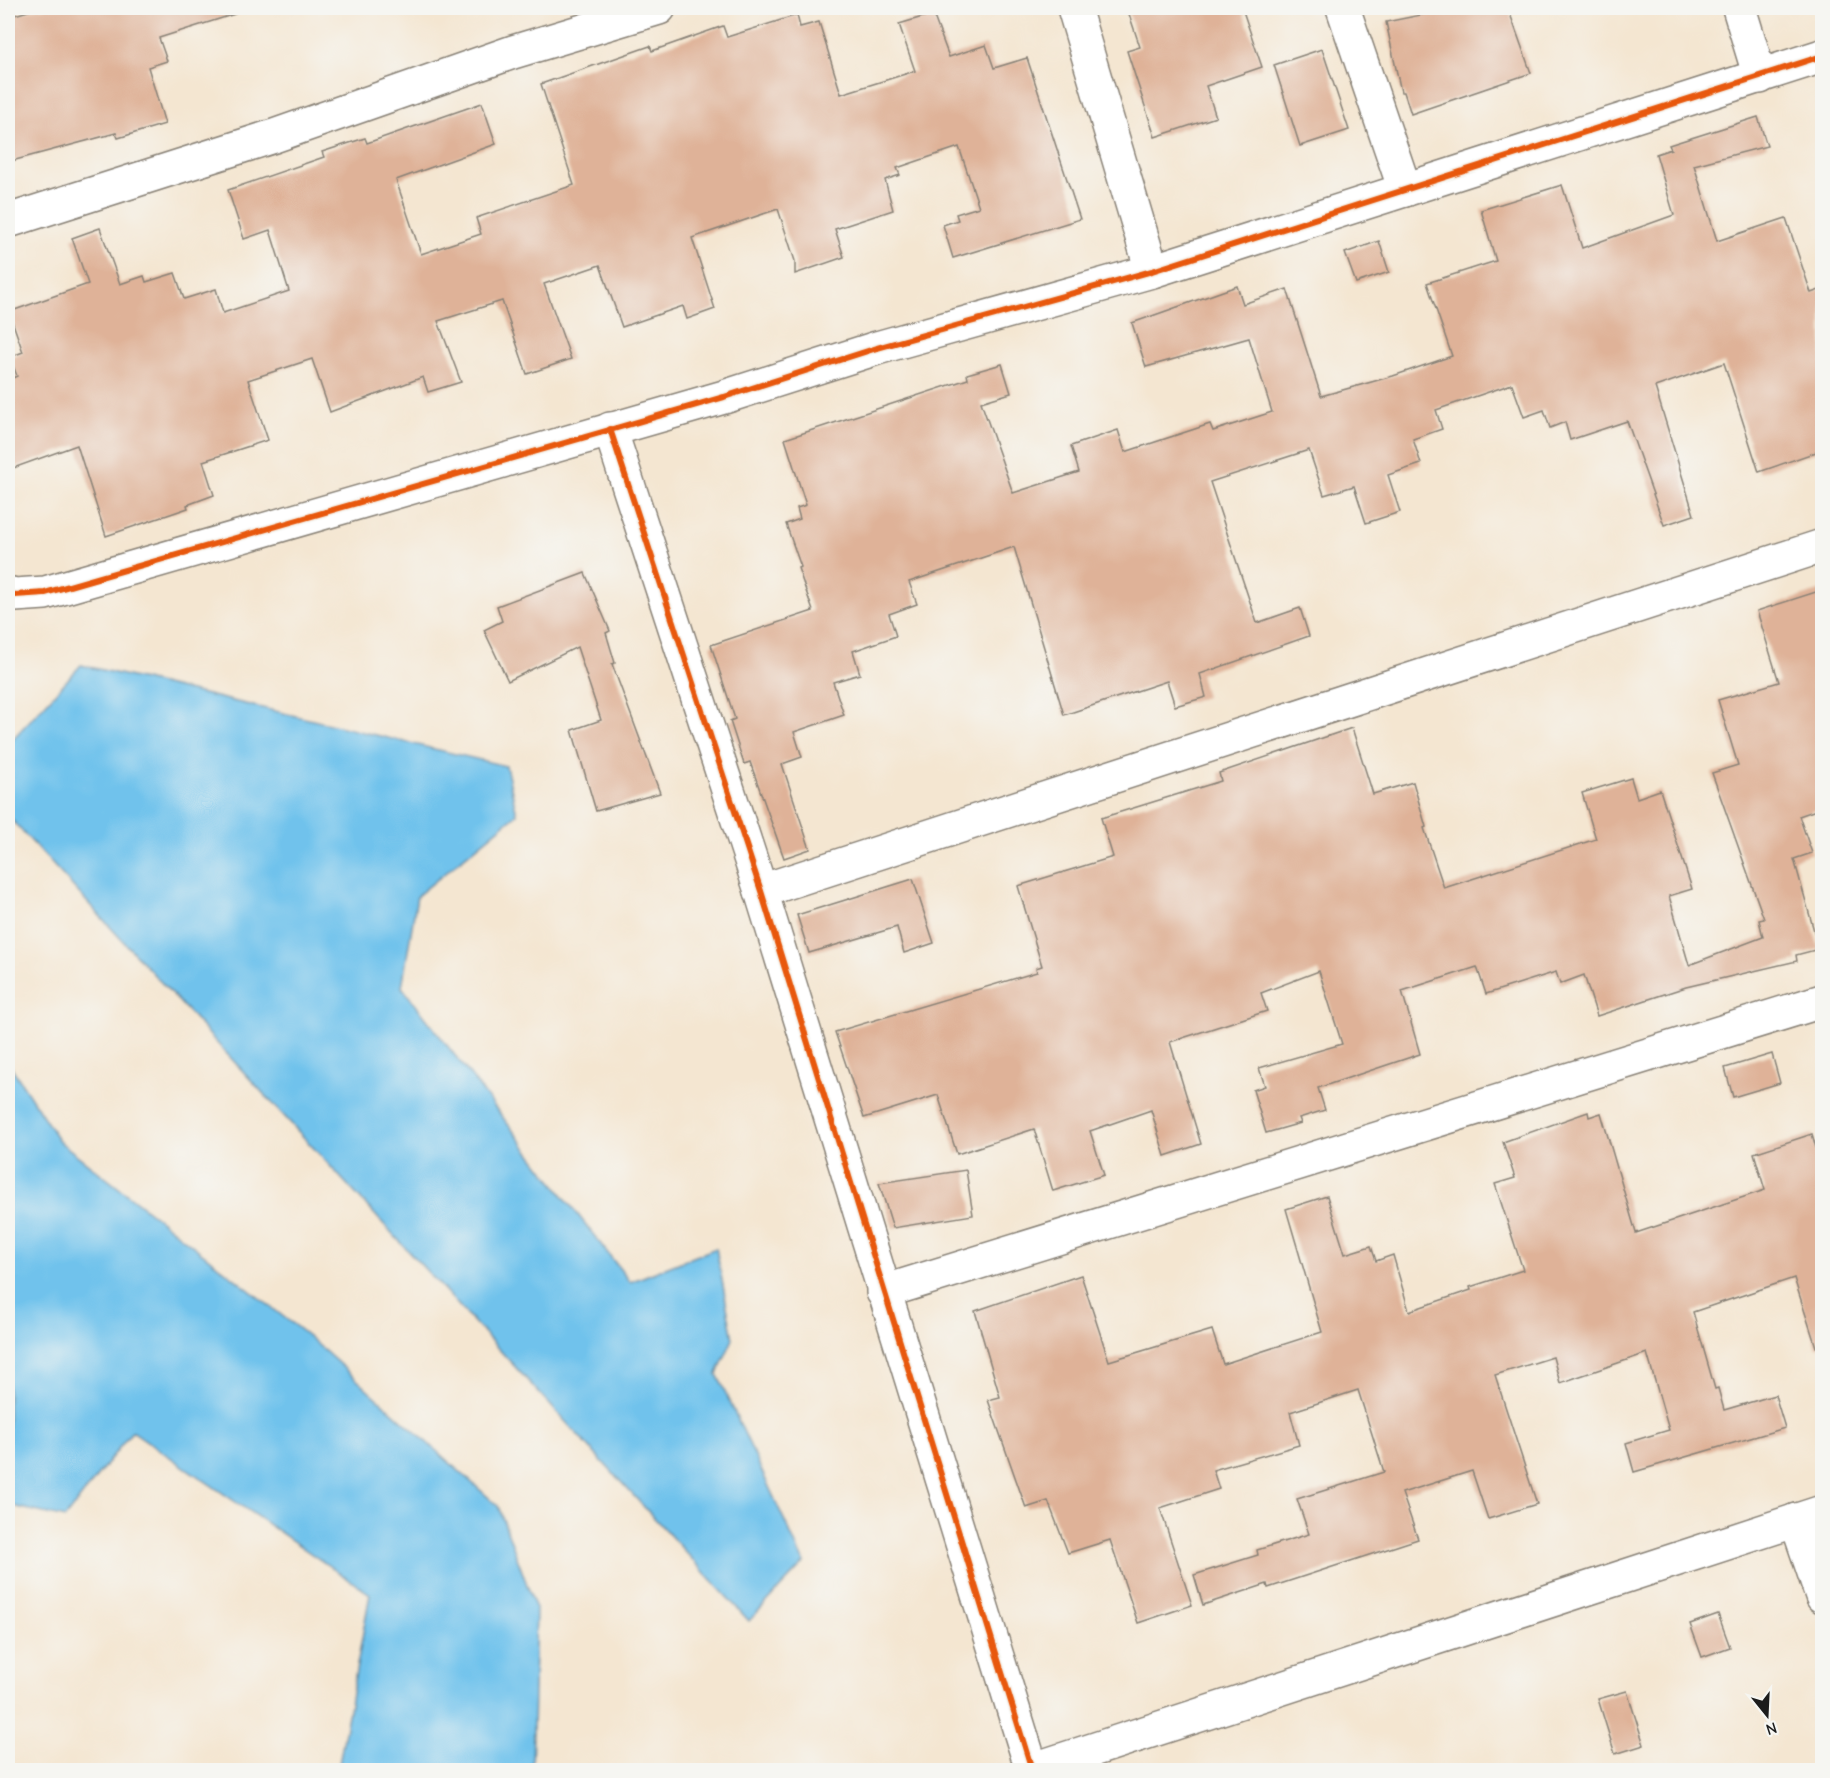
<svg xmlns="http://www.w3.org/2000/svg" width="1830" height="1778" viewBox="0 0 1830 1778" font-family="'Comic Neue',sans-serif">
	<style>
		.water { fill: #70c2ec; stroke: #466f84; stroke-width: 1.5 }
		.building { fill: #dfb298 }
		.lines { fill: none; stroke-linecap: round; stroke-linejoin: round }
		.minor-casing { stroke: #888176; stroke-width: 36 }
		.minor { stroke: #fff; stroke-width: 33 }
		.cycleway-casing { stroke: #f6f6f2; stroke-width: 10 }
		.cycleway { stroke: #e8590c; stroke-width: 6 }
	</style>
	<rect width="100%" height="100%" fill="#f6f6f2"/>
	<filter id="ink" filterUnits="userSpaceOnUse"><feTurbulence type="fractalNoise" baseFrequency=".0167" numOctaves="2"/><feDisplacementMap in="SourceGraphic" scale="12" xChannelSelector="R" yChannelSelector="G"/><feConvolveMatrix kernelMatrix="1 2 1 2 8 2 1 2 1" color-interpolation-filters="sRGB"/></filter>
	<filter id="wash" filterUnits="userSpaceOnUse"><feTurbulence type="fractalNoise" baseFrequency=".008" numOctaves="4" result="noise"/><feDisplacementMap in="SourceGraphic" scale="24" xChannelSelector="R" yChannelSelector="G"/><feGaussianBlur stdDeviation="1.35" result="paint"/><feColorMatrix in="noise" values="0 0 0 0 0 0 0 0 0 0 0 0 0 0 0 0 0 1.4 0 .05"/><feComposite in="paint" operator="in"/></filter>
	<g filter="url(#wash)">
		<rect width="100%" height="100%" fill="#f4e6d1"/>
		<g class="water">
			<path d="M81,665l425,101 11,48 -100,82 -15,91 228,295 86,-34 17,91 -16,35 87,189 -55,58 -741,-805v-72z"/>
			<path d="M8,1062l51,79 249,195 190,170 38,103 -4,161h-194l32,-176 -238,-163 -67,87 -57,-13z"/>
		</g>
		<g id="blocks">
			<g class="building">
				<path d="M38,8h196l1,6 -76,24 8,23 -19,6 17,57 -47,14 -2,-5 -108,29v-145z"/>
				<path d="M1127,8h115l20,59 -56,19 10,31 -61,20 -28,-86 13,-4z"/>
				<path d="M1455,8h53l23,65 -120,41 -7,-22h-3l-15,-70z"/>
				<path d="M933,14l16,43 37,-12 8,23 33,-10 53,161 -127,39 -10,-33 15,-5 -2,-6 23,-7 -20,-60 -62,21 3,7 -15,5 8,30 -58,19 9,28 -49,17v-13l-17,-52 -86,29 23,71 -28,10 -4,-13 -61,21 -22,-62 -56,19 27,75 -44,15 -25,-73 -64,20 23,61 -33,10 -5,-15 -93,35 -18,-53 -64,21 20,60 -65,21 11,34 -27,10 1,3 -82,28 -29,-91 -69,25v-90l9,-4 -7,-19 13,-5 -14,-40 79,-28 -16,-46 28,-10 20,56 24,-8 2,6 29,-9 9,26 32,-10 7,24 66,-22 -19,-61 -26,9 -16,-49 96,-33 -2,-5 43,-14 2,5 115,-40 14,41 -100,36 25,74 60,-20 -5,-16 98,-33 -33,-101 109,-38 2,5 71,-25 4,11 70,-22 3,12 19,-5 22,72 74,-23 -16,-47z"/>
				<path d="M1322,49l27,81 -49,16 -26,-81z"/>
				<path d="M1758,117l9,29 -73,19 23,76 69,-23 25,75 11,-4v161l-63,22 -35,-109 -69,24 39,128 -30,10 -37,-104 -57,19 -5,-18 -15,6 -6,-18 -20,7 -12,-33 -76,26 6,19 -29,10 8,25 -33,11 12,37 -34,11 -12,-37 -30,9 -15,-45 -99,32 47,141 43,-15 9,28 -109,38 6,23 -31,9 -8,-25 -103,34 -50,-168 -105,35 8,22 -28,10 7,22 -43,15 7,23 -27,8 11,33 -50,17 8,25 -20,7 28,85 -26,9 -34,-96 -6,2 -14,-43 5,-2 -24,-74 102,-34 -15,-43 3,-1 -15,-43 14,-5 -3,-11 9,-3 -21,-66 183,-60 -1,-5 35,-10 9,29 -30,9 32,91 66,-21 -8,-26 47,-16 7,22 85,-28 3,7 59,-19 -23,-74 -103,29 -14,-44 105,-37 6,18 44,-15 34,107 72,-20 59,-20 -25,-73 69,-22 -15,-51 81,-25 20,63 92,-33 -18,-61 15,-5 -2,-4z"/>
				<path d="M1379,241l10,31 -33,11 -11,-30z"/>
				<path d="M585,573l25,58 -4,2 9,30 -3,1 48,129 -64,18 -24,-81 29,-10 -24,-73 -69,34 -24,-51 18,-9 -5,-15z"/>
				<path d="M1822,590v218l-23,8 13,37 -18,6 25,90 -23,6 1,6 -111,26 -89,29 -13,-41 -24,9 -4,-12 -70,22 -9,-27 -75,24 18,63 -102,34 7,22 -26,8 2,5 -35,10 -13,-43 12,-4 -6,-18 83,-24 -23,-73 -58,22 6,18 -97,31 31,102 -36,12 -14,-46 -61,21 14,44 -51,16 -19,-62 -77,25 -19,-59 -74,23 -29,-86 202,-60 -1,-4 6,-2 -24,-80 95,-29 -12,-39 120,-37 -2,-8 133,-45 21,66 40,-12 13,45 -2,1 20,60 152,-49 -14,-46 49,-15 6,20 23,-8 32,99 -23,7 20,69 74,-28 -4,-17 5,-1 -52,-146 26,-8 -20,-65 61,-18 -22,-71z"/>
				<path d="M913,879l21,64 -30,10 -7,-26 -88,26 -12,-38z"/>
				<path d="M1772,1054l8,29 -47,14 -8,-29z"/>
				<path d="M1588,1112l1,5 12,-4 35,120 129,-43 -11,-37 58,-19 10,34v178l-6,1 -22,-69 -101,34 22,77 3,-1 6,22 51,-15 10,33 -151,44 -8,-29 43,-13 -22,-77 -87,30 -7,-26 -58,18 42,129 -49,15 -16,-48 -70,22 16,46 -150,49 -1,-4 -64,21 -9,-30 64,-20 -1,-5 52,-16 -12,-35 87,-27 -26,-82 -68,22 9,33 -86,25 6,19 -59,19 32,97 -54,18 -28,-83 -42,13 -20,-52 -22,7 -38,-108 12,-3 -25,-86 106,-36 28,86 103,-31 11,34 99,-32 -36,-123 41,-13 18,58 26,-8 5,15 17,-6 16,56 62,-21 -1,-3 53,-17 -28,-86 20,-6 -12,-36z"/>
				<path d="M966,1170l7,45 -80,13 -14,-45z"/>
				<path d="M1718,1614l12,33 -28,10 -12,-33z"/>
				<path d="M1627,1691l17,54 -29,9 -17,-55z"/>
			</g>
		</g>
	</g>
	<g filter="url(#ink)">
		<use href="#blocks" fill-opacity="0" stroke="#888176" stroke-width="1.5"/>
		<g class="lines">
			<g class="minor-casing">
				<g id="minor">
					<path d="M1074,8l78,263"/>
					<path d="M1343,8l62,182"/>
					<path d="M1739,8l21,69"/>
					<path d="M8,221l266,-85 239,-84 146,-44"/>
					<path d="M610,429l151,462 271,879"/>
					<path d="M8,593l7,2 30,-2 679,-196 153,-49 275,-77 670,-215"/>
					<path d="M761,891l1061,-345"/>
					<path d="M883,1292l939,-291"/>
					<path d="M1796,1520l26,76"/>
					<path d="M1031,1770l791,-258"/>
				</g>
			</g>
			<use href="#minor" class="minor"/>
			<g class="cycleway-casing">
				<g id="cycleway">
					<path d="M610,429l151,462 271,879"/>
					<path d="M8,593l7,2 30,-2 679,-196 153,-49 275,-77 670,-215"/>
				</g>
			</g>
			<use href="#cycleway" class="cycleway"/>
		</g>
	</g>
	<rect width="1830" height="1778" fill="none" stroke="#f6f6f2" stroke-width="30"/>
	<g transform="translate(1767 1715) rotate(162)" stroke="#f6f6f2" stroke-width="4.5" paint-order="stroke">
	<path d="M0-4.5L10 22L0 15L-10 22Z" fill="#1c1c1c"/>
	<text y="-9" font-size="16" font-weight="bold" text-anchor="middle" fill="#1c1c1c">N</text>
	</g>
</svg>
